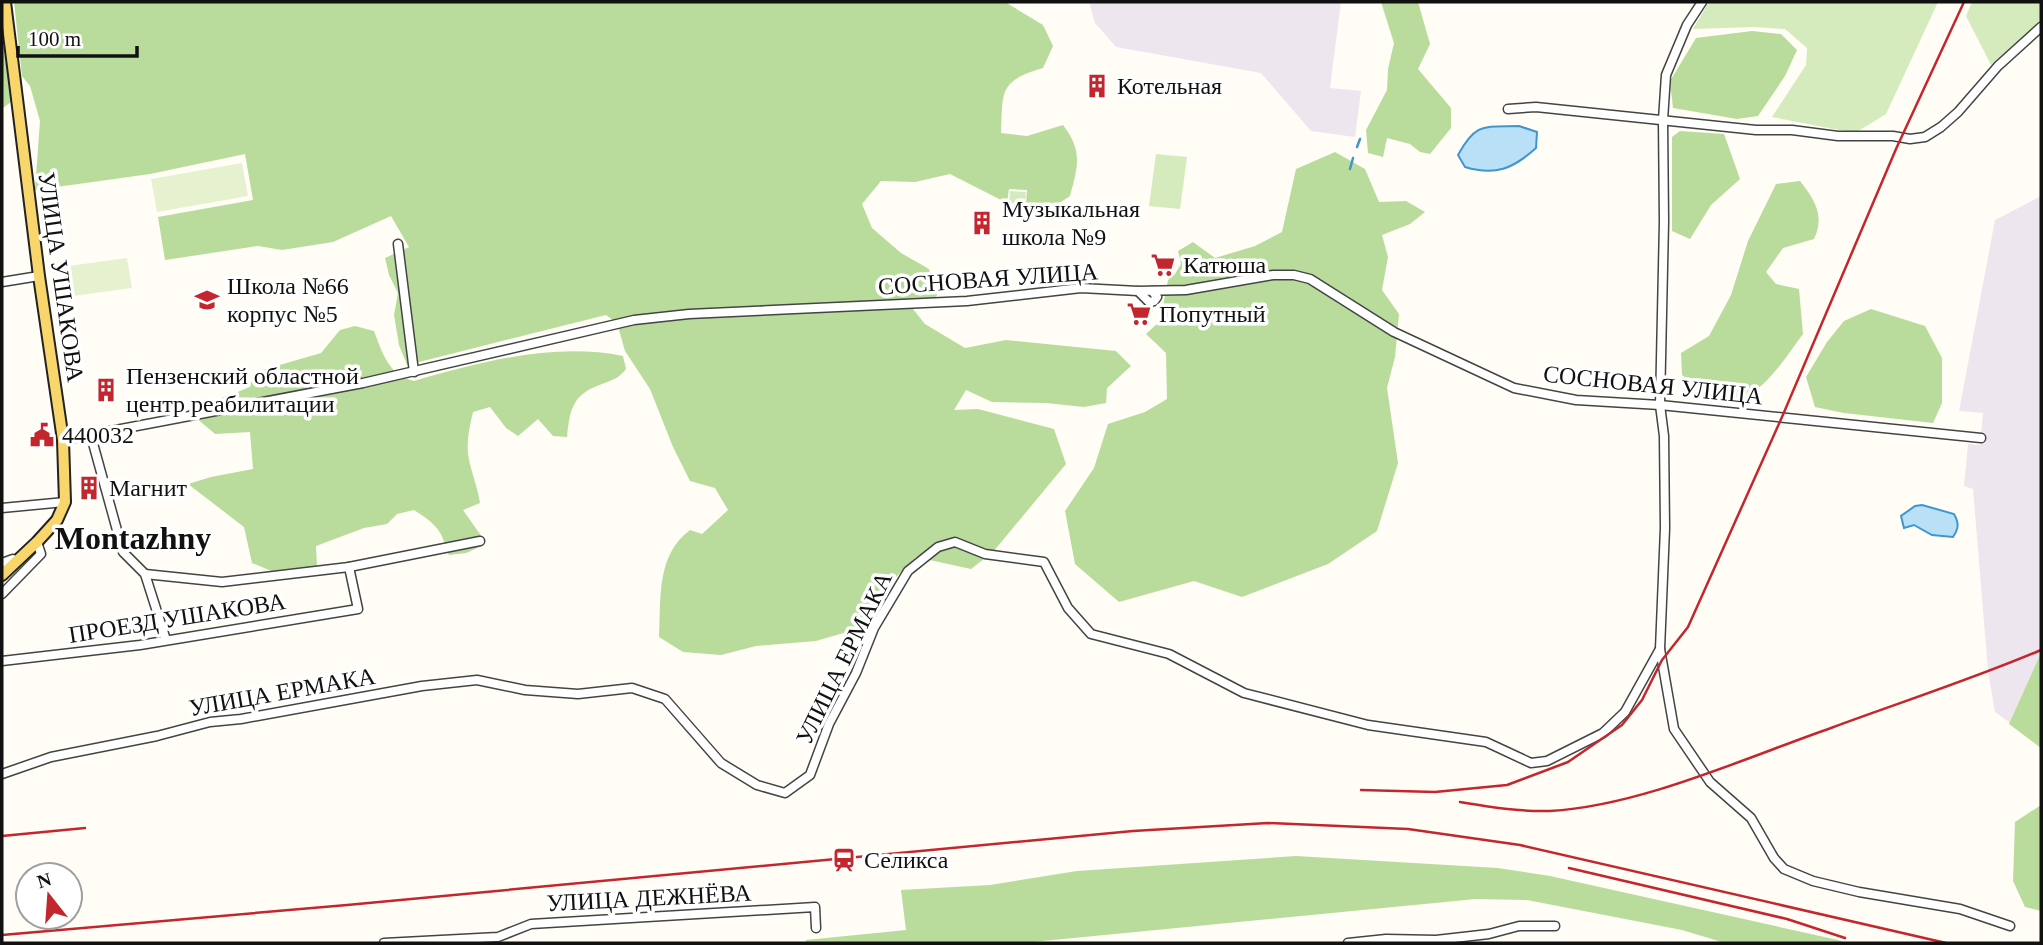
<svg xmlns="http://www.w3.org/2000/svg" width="2043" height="945" viewBox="0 0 2043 945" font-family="Georgia,serif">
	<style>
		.industrial { fill: #eee6ef }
		.green { fill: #d5ebbd }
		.forest { fill: #b9dc9c }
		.pitch { fill: #e6f2cf }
		.water { fill: #b9e0f7; stroke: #3f96cf; stroke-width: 2 }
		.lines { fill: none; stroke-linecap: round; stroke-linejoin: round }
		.stream { stroke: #3f96cf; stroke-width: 2.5 }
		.minor-casing { stroke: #444; stroke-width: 11 }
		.major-casing { stroke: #222; stroke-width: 14 }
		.minor { stroke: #fff; stroke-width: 8 }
		.major { stroke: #f9d66b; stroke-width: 10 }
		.rail { stroke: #c4262e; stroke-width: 2.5 }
		.labels { text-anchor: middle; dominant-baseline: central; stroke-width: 7; stroke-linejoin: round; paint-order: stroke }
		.poi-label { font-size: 24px; fill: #111; stroke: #fff; text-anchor: start }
		.street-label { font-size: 24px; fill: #111; stroke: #fff }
		.district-label { font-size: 32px; font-weight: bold; fill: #111; stroke: #fff }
	</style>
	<rect width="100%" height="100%" fill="#fffdf5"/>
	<g class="industrial">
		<path d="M1089,2h252l-11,86 31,3 -6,46 -44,-6 -50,-58 -145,-26 -21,-24z"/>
		<path d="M2041,196v549l-46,-33 -7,-41 -15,-182 -9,-3 4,-42 12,1 3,-32 -24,-2 36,-191z"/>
	</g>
	<g class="green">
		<path d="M1709,2h229l-52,112 -31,19 -83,-16 34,-52 1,-17 -22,-19 -30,-2 -62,2z"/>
		<path d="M1972,2h69v19l-50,44 -25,-49z"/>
		<path d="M1156,154l31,3 -7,52 -31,-3z"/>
		<path d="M1010,191l16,1 -1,12 -16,-1z"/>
	</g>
	<g class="forest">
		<path d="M14,2h991l38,23 10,21 -10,22c-45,13 -40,24 -42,65l26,3 36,-11c20,26 15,41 7,71l-18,12 -26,-3 1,-15 -18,-1 -2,14 -57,-29 -35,8 -34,-1 -19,23 10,24 29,25 28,16 8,27 -24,13 12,15 40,24 41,-8 110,11 15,15 -24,22 -1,15 -22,4 -38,-4 -54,-1 -26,-12 -12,20 24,-1 76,20 12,35 -73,88 -22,17 -55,-12 -26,26 -26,44 -48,14 -60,5 -35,9 -38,-3 -24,-15c2,-38 -3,-82 31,-107l12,4 26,-24 -13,-22 -25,-7 -17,-34 -23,-58 -25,-38 -8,-28 -11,-8 -199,50 -8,-20 -5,-30 4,-22 -9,-18 -4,-17 24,-11 -18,-31 -58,26 -51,8 -24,-4 -93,14 -7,-43 95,-17 -8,-46 -95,20 -115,16 5,-69 -10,-35 -8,-10z"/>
		<path d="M1381,2h37l12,42 -12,25 33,39v20l-21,26 -10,-2 -10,-8 -23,-6 -4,19 -15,-4 -2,-23 21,-40 1,-21 6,-26z"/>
		<path d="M2,27l9,75 -8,6 -1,-1z"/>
		<path d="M1752,31l29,3 16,16 -12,26 -27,40 -21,3 -64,-11 -3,-27 26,-43z"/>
		<path d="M1680,131l44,3 16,45 -29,26 -21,34 -18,-8v-94z"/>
		<path d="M1335,152l30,17 14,33 27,-1 19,11 -15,12 -28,11 6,22 -6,33 17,24 -4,43 -8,31 11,75 -21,68 -49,33 -86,33 -48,-16 -75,21 -44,-38 -10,-53 29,-43 14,-44 37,-12 22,-13 -1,-46 -20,-19 14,-13 8,-41 7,-6 6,-10 -3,-13 15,-9 22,16 40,-12 27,-14 14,-63z"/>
		<path d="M1800,181c15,19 25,35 14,58l-31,9 -17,24 10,12 23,5 4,45c-15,20 -44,67 -72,66 -16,-1 -37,-16 -49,-25l-1,-22 28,-17 22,-41 17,-54 28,-57z"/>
		<path d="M1871,309l54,17 17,32v45l-9,20 -89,-10 -29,-6 -9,-30 21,-35 17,-21z"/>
		<path d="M355,326l19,5c8,21 15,45 40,50 66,-19 140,-39 209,-25l3,13c-7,9 -13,11 -24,15 -29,10 -32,24 -35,53l-14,-1 -15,-17 -20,17 -12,-8 -16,-21 -17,5c-4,17 -8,34 -3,52 3,13 8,25 10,39l-17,7 21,30v5l-18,8 -17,2c-5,-7 -3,-9 -6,-16 -4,-13 -18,-22 -29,-29l-17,4 -10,10 -23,4 -48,18 1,21 -43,5 -22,-9 -8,-36 -56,-43 23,-7 42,-8 -3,-37 -35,2 -27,-23 4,-8 34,-6 21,-9 12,-17 62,-18 19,-23z"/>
		<path d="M2041,653v95l-32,-24z"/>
		<path d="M2041,805v106l-16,-4 -12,-26 2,-59z"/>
		<path d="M1296,856l202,12 52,8 288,64 8,3h-121l-43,-13 -155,-30 -51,-1 -454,44h-216v-3l100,-10 -5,-40 89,-5 87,-14z"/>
	</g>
	<g class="pitch">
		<path d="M242,163l6,33 -91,16 -6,-33z"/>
		<path d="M127,258l5,30 -67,9 -4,-30z"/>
	</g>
	<g class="water">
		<path d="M1519,126l18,6 -1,16c-23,21 -41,28 -71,19l-7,-12c18,-33 26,-28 61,-29z"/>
		<path d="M1922,505l32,9c5,9 5,14 -1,23l-21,-2 -18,-10 -10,3 -3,-12 14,-10z"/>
	</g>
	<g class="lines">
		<g class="stream">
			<path d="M1357,147l3,-8"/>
			<path d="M1350,169l3,-11"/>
		</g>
		<g class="minor-casing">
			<g id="minor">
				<path d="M1702,2l-15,23 -21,50 -3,45 1,102 -4,183 4,31 1,92 -5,121 14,80 36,53 41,36 23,40 10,11 29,12 46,11 101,17 50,17"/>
				<path d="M1508,109l28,-2 220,23h36l46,6h55l17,3 15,-2 16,-10 17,-15 40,-46 43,-39"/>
				<path d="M398,244l16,128"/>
				<path d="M2,282l37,-6"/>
				<path d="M1138,291l11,11 5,-1 3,-4 -5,-6"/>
				<path d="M91,436l32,116 22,22 21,66"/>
				<path d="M63,440l300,-57 271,-63 55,-6 278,-13 114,-13 57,3 48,-1 87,-15h21l16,4 84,53 120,56 62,12 84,5 321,33"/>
				<path d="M2,508l63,-6"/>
				<path d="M2,563l11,-4 2,2 -1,3"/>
				<path d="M145,574l77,8 127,-15 131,-26"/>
				<path d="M2,594l39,-40 -4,-12"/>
				<path d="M2,661l138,-16 218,-36 -9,-42"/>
				<path d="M2,774l49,-17 106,-21 53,-14 31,-3 181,-33 55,-6 48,10 53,4 54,-6 33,11 56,64 36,22 28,8 25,-18 19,-51 27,-51 18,-45 34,-57 30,-24 17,-5 30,12 59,8 24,46 23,26 78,20 75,39 124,32 118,17 45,21 16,-2 56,-28 22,-21 35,-63"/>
				<path d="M384,943l114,-6 33,-13 284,-17 1,21"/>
				<path d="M1348,943l38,-4 50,1 53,-6 30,-8h36"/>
			</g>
		</g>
		<g class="major-casing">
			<path id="major" d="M2,575l35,-33 20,-22 8,-18 -2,-62 -24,-164 -34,-274"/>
		</g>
		<use href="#minor" class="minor"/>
		<use href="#major" class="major"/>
		<g class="rail">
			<path d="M1361,790l74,2 72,-7 61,-23 54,-37 20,-25 20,-40 26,-33 94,-210 114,-268 68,-147"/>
			<path d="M1460,802c30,5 60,10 90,9 90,-5 195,-53 281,-83 70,-26 142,-49 210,-78"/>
			<path d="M2,836l83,-8"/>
			<path d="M1569,868l218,51 58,19"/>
			<path d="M2,935l345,-30 786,-74 135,-8 140,6 112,16 426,98"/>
		</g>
	</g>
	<defs>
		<g id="building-bare" transform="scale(1.89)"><path d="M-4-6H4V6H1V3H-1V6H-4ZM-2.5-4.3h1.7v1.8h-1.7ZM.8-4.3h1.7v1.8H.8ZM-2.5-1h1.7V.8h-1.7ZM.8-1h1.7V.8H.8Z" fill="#c4262e" stroke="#fff" stroke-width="2.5" paint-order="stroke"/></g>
		<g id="supermarket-bare" transform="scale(1.89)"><path d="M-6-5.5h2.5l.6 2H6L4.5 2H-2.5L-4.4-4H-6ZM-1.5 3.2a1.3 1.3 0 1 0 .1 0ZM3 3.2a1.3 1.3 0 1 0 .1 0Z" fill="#c4262e" stroke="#fff" stroke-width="2.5" paint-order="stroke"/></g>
		<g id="school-bare" transform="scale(1.89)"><path d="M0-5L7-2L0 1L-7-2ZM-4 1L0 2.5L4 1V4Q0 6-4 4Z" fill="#c4262e" stroke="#fff" stroke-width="2.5" paint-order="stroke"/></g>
		<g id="civic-bare" transform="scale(1.89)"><path d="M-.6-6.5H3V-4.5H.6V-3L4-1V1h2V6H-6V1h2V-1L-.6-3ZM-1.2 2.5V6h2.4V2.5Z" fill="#c4262e" stroke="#fff" stroke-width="2.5" paint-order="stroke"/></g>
		<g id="station-bare" transform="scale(1.89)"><path d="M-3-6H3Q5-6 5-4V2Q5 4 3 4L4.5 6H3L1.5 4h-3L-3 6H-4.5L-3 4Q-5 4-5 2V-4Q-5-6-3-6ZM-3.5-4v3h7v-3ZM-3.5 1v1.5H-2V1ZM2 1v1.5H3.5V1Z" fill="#c4262e" stroke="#fff" stroke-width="2.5" paint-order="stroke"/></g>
	</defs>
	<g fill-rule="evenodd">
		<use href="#building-bare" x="1097" y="86"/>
		<use href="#building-bare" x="982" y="223"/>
		<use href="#supermarket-bare" x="1163" y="265"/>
		<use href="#school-bare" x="207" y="300"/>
		<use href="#supermarket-bare" x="1139" y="314"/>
		<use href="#building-bare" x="106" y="390"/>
		<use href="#civic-bare" x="42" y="435"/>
		<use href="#building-bare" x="89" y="488"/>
		<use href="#station-bare" x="844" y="860"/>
	</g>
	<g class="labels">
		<g class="poi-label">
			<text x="1117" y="86">Котельная</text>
			<text x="1002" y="209">Музыкальная<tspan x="1002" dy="28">школа №9</tspan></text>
			<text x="1183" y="265">Катюша</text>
			<text x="227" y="286">Школа №66<tspan x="227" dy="28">корпус №5</tspan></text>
			<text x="1159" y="314">Попутный</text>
			<text x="126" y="376">Пензенский областной<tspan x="126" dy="28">центр реабилитации</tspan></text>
			<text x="62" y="435">440032</text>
			<text x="109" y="488">Магнит</text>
			<text x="864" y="860">Селикса</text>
		</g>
		<g class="street-label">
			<text transform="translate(61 277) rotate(82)">УЛИЦА УШАКОВА</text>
			<text transform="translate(988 279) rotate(-4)">СОСНОВАЯ УЛИЦА</text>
			<text transform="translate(1653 385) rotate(6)">СОСНОВАЯ УЛИЦА</text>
			<text transform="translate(177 618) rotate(-9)">ПРОЕЗД УШАКОВА</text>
			<text transform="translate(844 658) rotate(-64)">УЛИЦА ЕРМАКА</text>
			<text transform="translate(282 692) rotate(-10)">УЛИЦА ЕРМАКА</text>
			<text transform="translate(649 898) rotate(-3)">УЛИЦА ДЕЖНЁВА</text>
		</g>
		<g class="district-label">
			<text x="133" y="538">Montazhny</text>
		</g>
	</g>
	<rect width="2043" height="945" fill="none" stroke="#111111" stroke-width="7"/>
	<g transform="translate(49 896) rotate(343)"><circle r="33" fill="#ffffff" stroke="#a0a0a0" stroke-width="2"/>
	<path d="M0-5L12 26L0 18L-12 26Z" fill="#c4262e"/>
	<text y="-10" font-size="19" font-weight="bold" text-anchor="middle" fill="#111111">N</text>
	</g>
	<path d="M18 46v10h119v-10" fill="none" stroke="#111111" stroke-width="3.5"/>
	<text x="28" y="46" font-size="21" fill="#111111" stroke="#ffffff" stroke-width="5" paint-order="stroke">100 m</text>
</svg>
